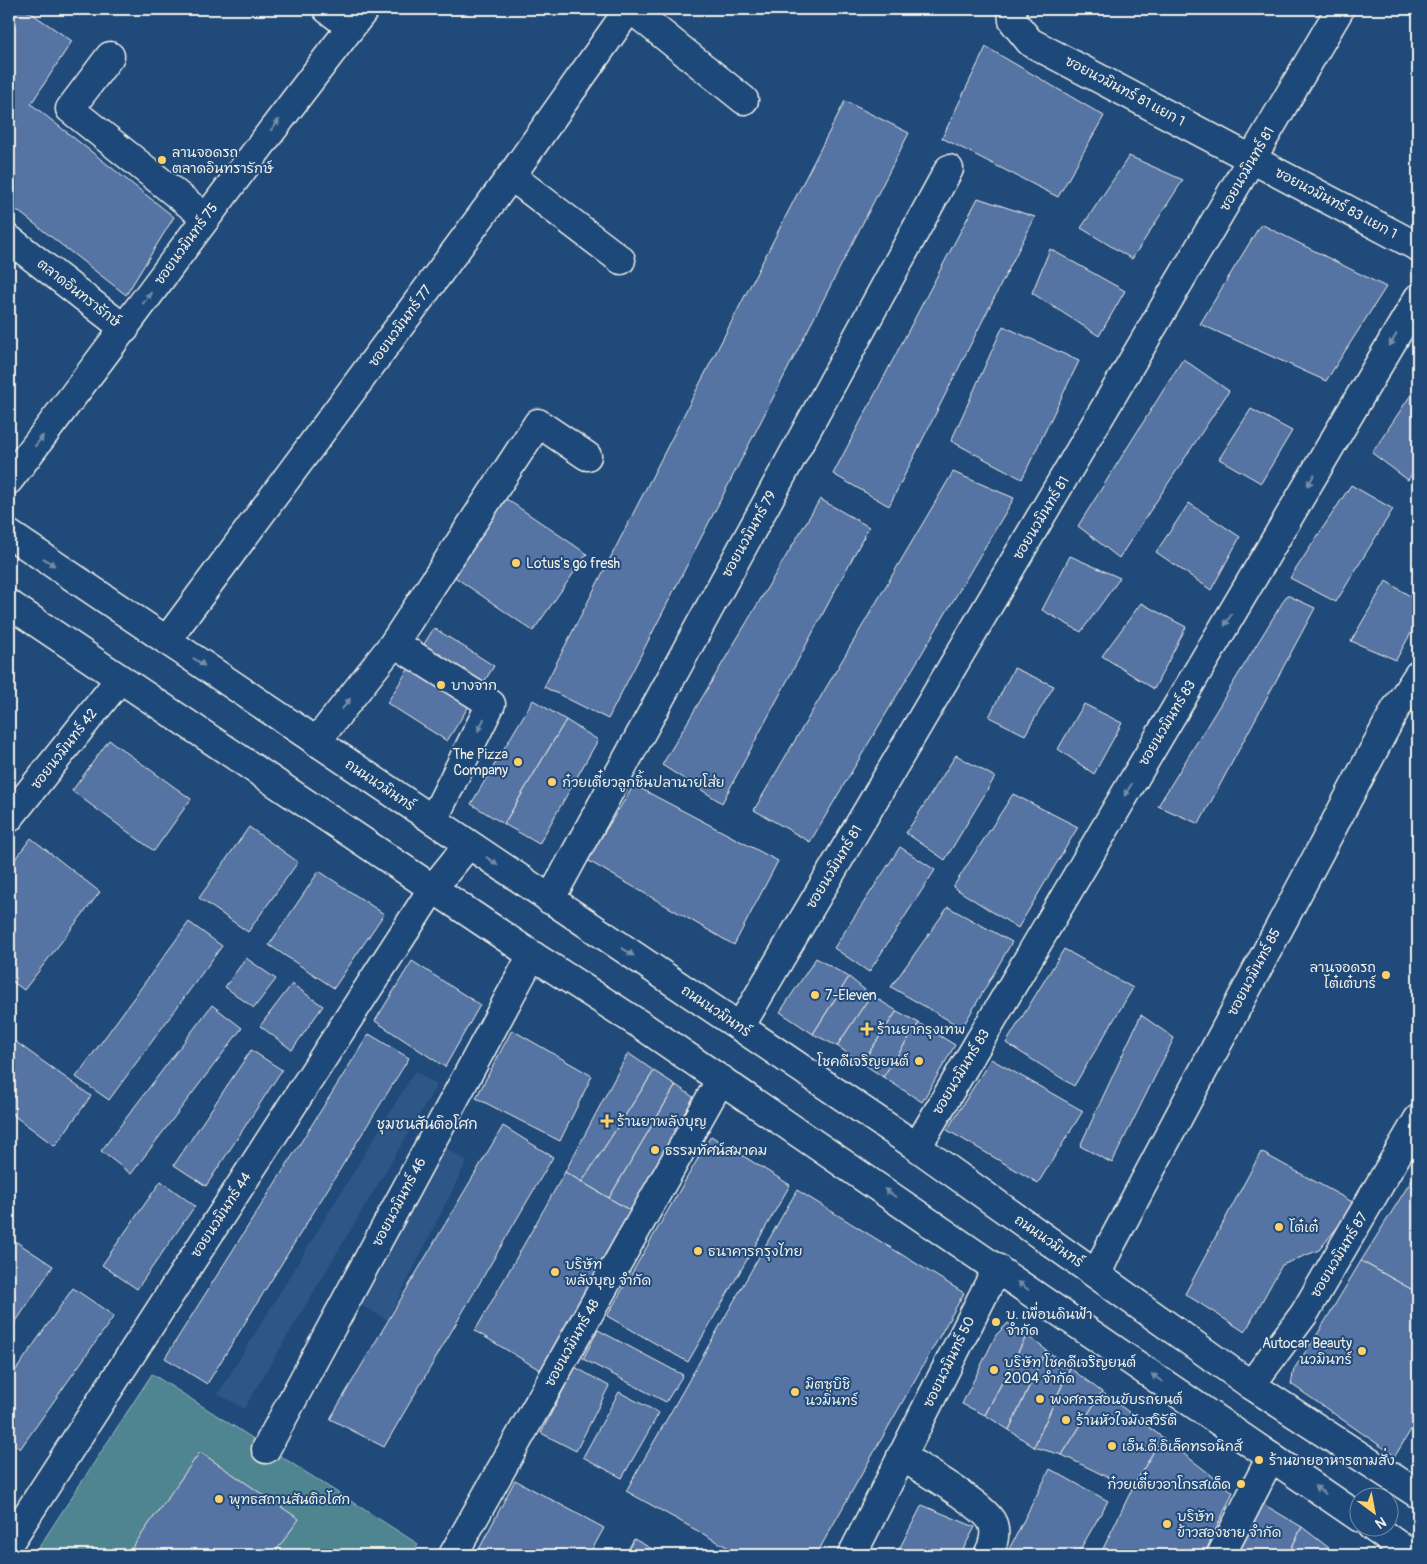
<svg xmlns="http://www.w3.org/2000/svg" width="1427" height="1564" viewBox="0 0 1427 1564" font-family="Pangolin,'Playpen Sans Thai',sans-serif">
	<style>
		.built { fill: #2f5686 }
		.green { fill: #508491; stroke: #a2babc }
		.building { fill: #5473a3; stroke: #f4f1e8 }
		.lines { fill: none; stroke-linecap: round; stroke-linejoin: round }
		.minor-casing { stroke: #f4f1e8; stroke-width: 31 }
		.major-casing { stroke: #f4f1e8; stroke-width: 31 }
		.minor { stroke: #1f4a7a; stroke-width: 28 }
		.major { stroke: #1f4a7a; stroke-width: 28 }
		.oneway { fill: #748da6 }
		.poi-dot { fill: #ffd166; stroke: #1f4a7a; stroke-width: 2 }
		.labels { text-anchor: middle; dominant-baseline: central; stroke-width: 4; stroke-linejoin: round; paint-order: stroke }
		.street-label { font-size: 14px; fill: #f4f1e8; stroke: #1f4a7a }
		.poi-label { font-size: 14px; fill: #f4f1e8; stroke: #1f4a7a; text-anchor: start }
		.neighbourhood-label { font-size: 15px; fill: #f4f1e8; stroke: #1f4a7a }
	</style>
	<rect width="100%" height="100%" fill="#1f4a7a"/>
	<filter id="ink" filterUnits="userSpaceOnUse"><feTurbulence type="fractalNoise" baseFrequency=".02" numOctaves="2"/><feDisplacementMap in="SourceGraphic" scale="10" xChannelSelector="R" yChannelSelector="G"/><feConvolveMatrix kernelMatrix="1 2 1 2 8 2 1 2 1" color-interpolation-filters="sRGB"/></filter>
	<g filter="url(#ink)">
		<g class="built">
			<path d="M415,1071l22,14 -193,324 -26,-15z"/>
			<path d="M446,1148l21,13 -79,159 -30,-16z"/>
		</g>
		<path class="green" d="M152,1374l266,170 -6,11h-378z"/>
		<g class="building">
			<path d="M9,9h16l47,32 -41,63 143,113 -48,78 -117,-91z"/>
			<path d="M986,47l118,69 -46,81 -116,-59z"/>
			<path d="M845,101l64,32 -301,586 -64,-32z"/>
			<path d="M1129,156l54,24 -51,79 -51,-31z"/>
			<path d="M978,198l57,19 -146,289 -56,-32z"/>
			<path d="M1261,224l125,63 -60,94 -126,-57z"/>
			<path d="M1050,249l75,42 -26,45 -67,-43z"/>
			<path d="M1003,326l76,35 -57,118 -71,-38z"/>
			<path d="M1183,359l46,32 -110,167 -41,-32z"/>
			<path d="M1418,384v81l-10,15 -36,-27z"/>
			<path d="M1251,409l41,22 -31,52 -42,-24z"/>
			<path d="M953,472l61,26 -204,344 -56,-32z"/>
			<path d="M1351,485l42,24 -57,93 -46,-24z"/>
			<path d="M499,494l88,60 -54,77 -87,-60z"/>
			<path d="M820,499l49,28 -147,276 -60,-38z"/>
			<path d="M1189,503l51,34 -29,53 -55,-38z"/>
			<path d="M1070,556l50,22 -39,54 -39,-22z"/>
			<path d="M1386,581l32,20v19l-22,40 -45,-19z"/>
			<path d="M1287,595l28,13 -116,216 -41,-18z"/>
			<path d="M1141,603l45,24 -32,62 -52,-33z"/>
			<path d="M434,628l60,38 -47,75 -60,-38z"/>
			<path d="M1014,668l40,18 -29,49 -36,-18z"/>
			<path d="M533,700l33,20 -62,104 -33,-20z"/>
			<path d="M1084,704l38,19 -28,51 -36,-25z"/>
			<path d="M566,720l32,20 -59,104 -35,-20z"/>
			<path d="M109,740l82,59 -37,52 -82,-60z"/>
			<path d="M956,755l39,22 -50,83 -39,-27z"/>
			<path d="M634,785l144,76 -44,84 -147,-85z"/>
			<path d="M1013,794l65,33 -60,101 -65,-41z"/>
			<path d="M249,827l49,35 -50,70 -49,-34z"/>
			<path d="M31,838l69,54 -76,98 -15,-11v-112z"/>
			<path d="M900,847l35,23 -66,102 -35,-24z"/>
			<path d="M319,871l65,43 -50,74 -65,-43z"/>
			<path d="M948,907l64,35 -50,86 -71,-41z"/>
			<path d="M189,922l33,24 -113,154 -33,-23z"/>
			<path d="M1064,949l69,39 -59,98 -68,-43z"/>
			<path d="M246,958l30,21 -22,29 -29,-21z"/>
			<path d="M816,958l33,19 -36,57 -33,-22z"/>
			<path d="M412,961l68,44 -35,62 -70,-46z"/>
			<path d="M849,977l22,18 -34,51 -24,-12z"/>
			<path d="M292,984l31,22 -31,44 -32,-24z"/>
			<path d="M871,995l26,16 -35,52 -25,-17z"/>
			<path d="M212,1005l30,23 -111,146 -30,-23z"/>
			<path d="M897,1011l22,12 -36,54 -21,-14z"/>
			<path d="M1141,1015l33,23 -62,125 -32,-17z"/>
			<path d="M919,1023l36,22 -33,57 -39,-25z"/>
			<path d="M512,1030l80,46 -32,65 -84,-43z"/>
			<path d="M369,1034l40,24 -202,326 -42,-26z"/>
			<path d="M9,1037l82,59 -36,50 -46,-34z"/>
			<path d="M251,1050l31,20 -76,116 -32,-21z"/>
			<path d="M628,1053l26,18 -72,111 -17,-10z"/>
			<path d="M991,1059l92,52 -45,72 -91,-53z"/>
			<path d="M654,1071l22,14 -67,113 -27,-16z"/>
			<path d="M676,1085l24,17 -64,112 -27,-16z"/>
			<path d="M503,1126l50,31 -169,290 -54,-28z"/>
			<path d="M711,1136l79,49 -102,177 -81,-46z"/>
			<path d="M1261,1152l95,52 -37,46 -37,15 -37,67 -60,-38z"/>
			<path d="M1418,1170v123l-57,-32z"/>
			<path d="M565,1172l71,42 -91,159 -70,-42z"/>
			<path d="M161,1181l34,25 -58,83 -35,-24z"/>
			<path d="M797,1190l167,103 -148,262h-75l-115,-64z"/>
			<path d="M9,1237l44,29 -44,66z"/>
			<path d="M1361,1261l57,32v125l-23,38 -104,-72 3,-15 24,-36z"/>
			<path d="M73,1288l41,28 -94,133 -11,-8v-61z"/>
			<path d="M1008,1323l19,12 -42,80 -23,-11 34,-69z"/>
			<path d="M598,1330l85,45 -17,27 -83,-43z"/>
			<path d="M1027,1335l19,15 -37,80 -24,-15z"/>
			<path d="M1046,1350l24,18 -36,79 -25,-17z"/>
			<path d="M575,1367l34,19 -33,65 -35,-18z"/>
			<path d="M1070,1368l32,24 -40,63 -28,-8z"/>
			<path d="M619,1392l40,21 -37,65 -39,-21z"/>
			<path d="M1102,1392l60,45 -30,52 -70,-34z"/>
			<path d="M1162,1437l71,55 -29,63h-104l32,-66z"/>
			<path d="M200,1452l99,67 -26,36h-146z"/>
			<path d="M1050,1469l58,32 -31,54h-71z"/>
			<path d="M515,1480l89,48 -15,27h-113z"/>
			<path d="M1258,1501l44,26 -14,28h-59z"/>
			<path d="M922,1505l53,22 -15,28h-64z"/>
			<path d="M1302,1527l27,21 -5,7h-36z"/>
			<path d="M634,1539l29,16h-38z"/>
		</g>
		<g class="lines">
			<g class="minor-casing">
				<g id="minor">
					<path d="M327,9l24,18"/>
					<path d="M631,9l113,91"/>
					<path d="M1012,9l1,12 17,21 388,205"/>
					<path d="M110,56l-40,53 135,108"/>
					<path d="M511,176l110,84"/>
					<path d="M9,239l116,90"/>
					<path d="M9,480c120,-156 235,-316 356,-471"/>
					<path d="M167,640l344,-464 118,-167"/>
					<path d="M394,643l144,-220 49,33"/>
					<path d="M316,742l78,-99 97,61 -58,116"/>
					<path d="M9,818l110,-138"/>
					<path d="M550,900l399,-731"/>
					<path d="M740,1027l600,-1018"/>
					<path d="M917,1147l501,-849"/>
					<path d="M1097,1274l12,-26 286,-538 23,-35"/>
					<path d="M1251,1385l53,-71 114,-195"/>
					<path d="M266,1449l266,-494"/>
					<path d="M901,1456c19,12 83,49 91,66 5,10 1,24 -4,33"/>
					<path d="M9,1543l424,-655"/>
					<path d="M453,1555l268,-476"/>
					<path d="M852,1555l145,-287"/>
					<path d="M1221,1555l50,-98"/>
				</g>
			</g>
			<g class="major-casing">
				<g id="major">
					<path d="M9,534l731,493 177,120 334,238 167,109"/>
					<path d="M9,604l523,351 112,72 716,491"/>
					<path d="M433,888l35,-43"/>
					<path d="M1371,1526l41,29"/>
				</g>
			</g>
			<use href="#minor" class="minor"/>
			<use href="#major" class="major"/>
		</g>
		<defs><path id="oneway-solid" d="M-6-.8H1V-3.2L6.5 0L1 3.2V.8H-6Z" transform="scale(1.25)"/></defs>
		<g class="oneway">
			<use href="#oneway-solid" transform="translate(275 125) rotate(-52)"/>
			<use href="#oneway-solid" transform="translate(147 298) rotate(-54)"/>
			<use href="#oneway-solid" transform="translate(1393 340) rotate(121)"/>
			<use href="#oneway-solid" transform="translate(39 441) rotate(-52)"/>
			<use href="#oneway-solid" transform="translate(1311 480) rotate(121)"/>
			<use href="#oneway-solid" transform="translate(49 562) rotate(34)"/>
			<use href="#oneway-solid" transform="translate(1228 620) rotate(121)"/>
			<use href="#oneway-solid" transform="translate(199 662) rotate(34)"/>
			<use href="#oneway-solid" transform="translate(346 704) rotate(-52)"/>
			<use href="#oneway-solid" transform="translate(481 725) rotate(116)"/>
			<use href="#oneway-solid" transform="translate(1128 790) rotate(121)"/>
			<use href="#oneway-solid" transform="translate(492 861) rotate(34)"/>
			<use href="#oneway-solid" transform="translate(628 952) rotate(34)"/>
			<use href="#oneway-solid" transform="translate(890 1193) rotate(-145)"/>
			<use href="#oneway-solid" transform="translate(1023 1286) rotate(-145)"/>
			<use href="#oneway-solid" transform="translate(1157 1378) rotate(-145)"/>
			<use href="#oneway-solid" transform="translate(1320 1490) rotate(-145)"/>
		</g>
	</g>
	<g class="poi-dot">
		<circle cx="162" cy="160" r="5"/>
		<circle cx="516" cy="563" r="5"/>
		<circle cx="441" cy="685" r="5"/>
		<circle cx="518" cy="762" r="5"/>
		<circle cx="552" cy="782" r="5"/>
		<circle cx="1386" cy="975" r="5"/>
		<circle cx="815" cy="995" r="5"/>
		<path d="M864.5 1021.5h5v5h5v5h-5v5h-5v-5h-5v-5h5z"/>
		<circle cx="919" cy="1061" r="5"/>
		<path d="M604.5 1113.5h5v5h5v5h-5v5h-5v-5h-5v-5h5z"/>
		<circle cx="655" cy="1150" r="5"/>
		<circle cx="1279" cy="1227" r="5"/>
		<circle cx="698" cy="1251" r="5"/>
		<circle cx="555" cy="1272" r="5"/>
		<circle cx="996" cy="1322" r="5"/>
		<circle cx="1362" cy="1351" r="5"/>
		<circle cx="994" cy="1370" r="5"/>
		<circle cx="795" cy="1392" r="5"/>
		<circle cx="1040" cy="1399" r="5"/>
		<circle cx="1066" cy="1420" r="5"/>
		<circle cx="1112" cy="1446" r="5"/>
		<circle cx="1259" cy="1460" r="5"/>
		<circle cx="1241" cy="1484" r="5"/>
		<circle cx="219" cy="1499" r="5"/>
		<circle cx="1167" cy="1524" r="5"/>
	</g>
	<g class="labels">
		<g class="street-label">
			<text transform="translate(1125 91) rotate(28)">ซอยนวมินทร์ 81 แยก 1</text>
			<text transform="translate(1247 169) rotate(-60)">ซอยนวมินทร์ 81</text>
			<text transform="translate(1336 203) rotate(28)">ซอยนวมินทร์ 83 แยก 1</text>
			<text transform="translate(186 244) rotate(-54)">ซอยนวมินทร์ 75</text>
			<text transform="translate(79 293) rotate(38)">ตลาดอินทรารักษ์</text>
			<text transform="translate(400 326) rotate(-54)">ซอยนวมินทร์ 77</text>
			<text transform="translate(1041 518) rotate(-59)">ซอยนวมินทร์ 81</text>
			<text transform="translate(749 534) rotate(-61)">ซอยนวมินทร์ 79</text>
			<text transform="translate(1167 723) rotate(-59)">ซอยนวมินทร์ 83</text>
			<text transform="translate(64 749) rotate(-52)">ซอยนวมินทร์ 42</text>
			<text transform="translate(380 785) rotate(34)">ถนนนวมินทร์</text>
			<text transform="translate(834 867) rotate(-59)">ซอยนวมินทร์ 81</text>
			<text transform="translate(1254 972) rotate(-62)">ซอยนวมินทร์ 85</text>
			<text transform="translate(716 1011) rotate(34)">ถนนนวมินทร์</text>
			<text transform="translate(961 1072) rotate(-59)">ซอยนวมินทร์ 83</text>
			<text transform="translate(399 1202) rotate(-62)">ซอยนวมินทร์ 46</text>
			<text transform="translate(221 1215) rotate(-57)">ซอยนวมินทร์ 44</text>
			<text transform="translate(1049 1241) rotate(35)">ถนนนวมินทร์</text>
			<text transform="translate(1339 1255) rotate(-59)">ซอยนวมินทร์ 87</text>
			<text transform="translate(572 1343) rotate(-61)">ซอยนวมินทร์ 48</text>
			<text transform="translate(949 1362) rotate(-64)">ซอยนวมินทร์ 50</text>
		</g>
		<g class="poi-label">
			<text x="172" y="152">ลานจอดรถ<tspan x="172" dy="16">ตลาดอินทรารักษ์</tspan></text>
			<text x="526" y="563">Lotus's go fresh</text>
			<text x="451" y="685">บางจาก</text>
			<text x="508" y="754" text-anchor="end">The Pizza<tspan x="508" dy="16">Company</tspan></text>
			<text x="562" y="782">ก๋วยเตี๋ยวลูกชิ้นปลานายโส่ย</text>
			<text x="1376" y="967" text-anchor="end">ลานจอดรถ<tspan x="1376" dy="16">โต๋เต๋บาร์</tspan></text>
			<text x="825" y="995">7-Eleven</text>
			<text x="877" y="1029">ร้านยากรุงเทพ</text>
			<text x="909" y="1061" text-anchor="end">โชคดีเจริญยนต์</text>
			<text x="617" y="1121">ร้านยาพลังบุญ</text>
			<text x="665" y="1150">ธรรมทัศน์สมาคม</text>
			<text x="1289" y="1227">โต๋เต๋</text>
			<text x="708" y="1251">ธนาคารกรุงไทย</text>
			<text x="565" y="1264">บริษัท<tspan x="565" dy="16">พลังบุญ จำกัด</tspan></text>
			<text x="1006" y="1314">บ. เพื่อนดินฟ้า<tspan x="1006" dy="16">จำกัด</tspan></text>
			<text x="1352" y="1343" text-anchor="end">Autocar Beauty<tspan x="1352" dy="16">นวมินทร์</tspan></text>
			<text x="1004" y="1362">บริษัท โชคดีเจริญยนต์<tspan x="1004" dy="16">2004 จำกัด</tspan></text>
			<text x="805" y="1384">มิตซูบิชิ<tspan x="805" dy="16">นวมินทร์</tspan></text>
			<text x="1050" y="1399">พงศกรสอนขับรถยนต์</text>
			<text x="1076" y="1420">ร้านหัวใจมังสวิรัติ</text>
			<text x="1122" y="1446">เอ็น.ดี.อิเล็คทรอนิกส์</text>
			<text x="1269" y="1460">ร้านขายอาหารตามสั่ง</text>
			<text x="1231" y="1484" text-anchor="end">ก๋วยเตี๋ยวอาโกรสเด็ด</text>
			<text x="229" y="1499">พุทธสถานสันติอโศก</text>
			<text x="1177" y="1516">บริษัท<tspan x="1177" dy="16">ข้าวสองชาย จำกัด</tspan></text>
		</g>
		<g class="neighbourhood-label">
			<text x="427" y="1124">ชุมชนสันติอโศก</text>
		</g>
	</g>
	<rect width="1427" height="1564" fill="none" stroke="#1f4a7a" stroke-width="30"/>
	<rect x="15" y="15" width="1397" height="1534" fill="none" stroke="#f4f1e8" stroke-width="2" filter="url(#ink)"/>
	<g transform="translate(1374 1512) rotate(148)"><circle r="24" fill="#1f4a7a" stroke="#748da6"/>
	<path d="M0-4L9 19L0 12L-9 19Z" fill="#ffd166"/>
	<text y="-8" font-size="14" font-weight="bold" text-anchor="middle" fill="#f4f1e8">N</text>
	</g>
</svg>
